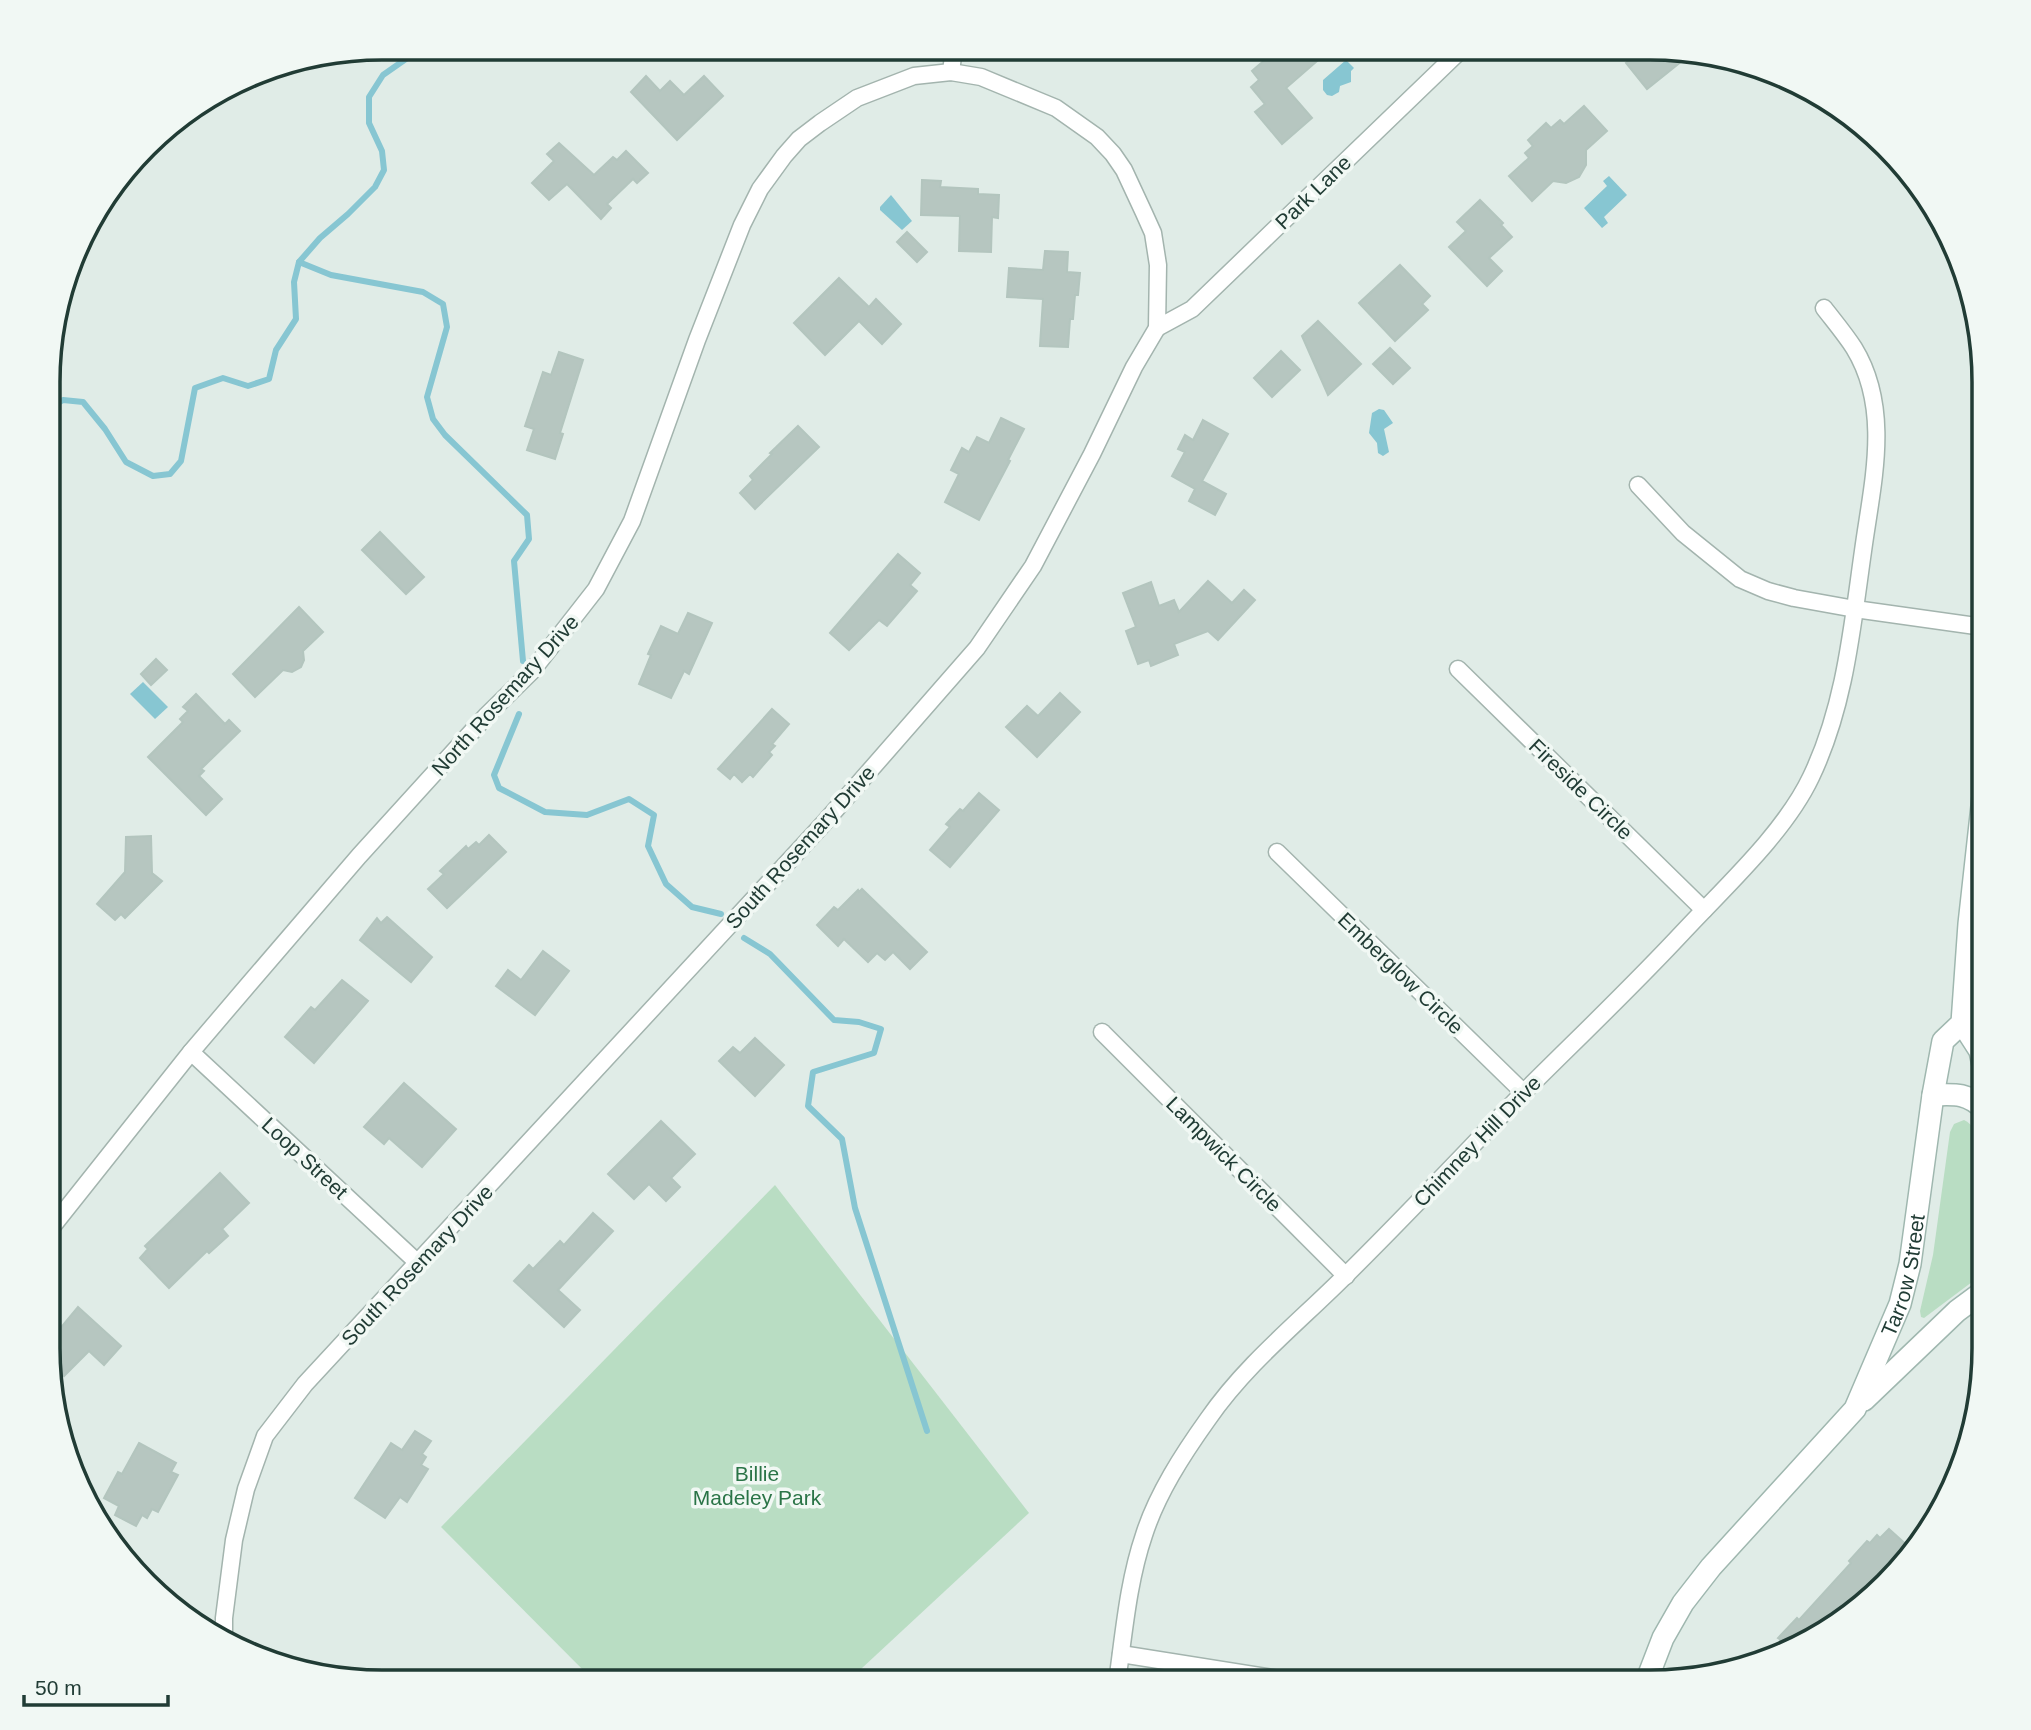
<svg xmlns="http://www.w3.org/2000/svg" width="2031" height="1730" viewBox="0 0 2031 1730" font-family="Helvetica,sans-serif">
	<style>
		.green { fill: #b9ddc3 }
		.water { fill: #87c6d2 }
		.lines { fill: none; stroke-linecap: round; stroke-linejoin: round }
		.stream { stroke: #87c6d2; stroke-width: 6 }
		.building { fill: #b6c6c0; stroke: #b3c5be; stroke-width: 2 }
		.minor-casing { stroke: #a3b4ae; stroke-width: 19 }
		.secondary-casing { stroke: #9fb7af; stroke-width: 24 }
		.minor { stroke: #fff; stroke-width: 16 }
		.secondary { stroke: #fff; stroke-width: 21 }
		.labels { text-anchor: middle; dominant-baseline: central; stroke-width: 7; stroke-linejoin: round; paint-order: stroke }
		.street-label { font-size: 21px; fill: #213c35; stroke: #f1f8f4 }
		.park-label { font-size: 21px; fill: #2a7447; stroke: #f1f8f4 }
		.rim { fill: none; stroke: #213c35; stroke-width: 3.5 }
	</style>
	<rect width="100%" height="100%" fill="#e0ece7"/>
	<g class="green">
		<path d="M1964,1120c28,10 20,125 20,153l-60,45 -3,-1 -1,-6 13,-56 17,-123 4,-8z"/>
		<path d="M775,1185l254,328 -182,169 -251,1 -155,-156z"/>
	</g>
	<g class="water">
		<path d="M1346,60l8,8 -3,3v11l-11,4 -1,6 -7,4 -5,-1 -4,-5v-10z"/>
		<path d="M1609,176l18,19 -23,22 4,6 -6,5 -18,-20 23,-22 -4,-5z"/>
		<path d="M891,195l21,26 -10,9 -22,-20v-3z"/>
		<path d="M1379,409l5,1 9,13 -9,6 5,23 -6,4 -5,-3 -1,-10 -8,-10 3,-20z"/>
		<path d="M143,682l25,25 -13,12 -25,-25z"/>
	</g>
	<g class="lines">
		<g class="stream">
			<path d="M299,262l32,13 92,17 20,12 4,23 -20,70 6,22 12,16 82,80 2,24 -15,22 9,100"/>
			<path d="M50,408l13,-8 20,2 22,27 21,33 27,14 17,-2 11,-13 14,-73 28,-10 25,8 21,-7 7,-29 20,-31 -2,-37 5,-20 21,-24 28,-24 27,-27 9,-17 -2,-19 -13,-28v-26l14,-22 40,-28"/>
			<path d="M519,714l-25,61 5,13 46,24 42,3 42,-16 25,16 -6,31 18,38 26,23 29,7"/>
			<path d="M744,938l26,16 64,66 25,2 22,7 -7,24 -61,19 -5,34 34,33 13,69 72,223"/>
		</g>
	</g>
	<g class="building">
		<path d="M1257,48h75l-46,40 26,30 -30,26 -27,-32 10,-8 -14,-17 8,-7 -7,-9 15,-13z"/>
		<path d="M1645,48h26l21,5 -45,36 -21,-26z"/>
		<path d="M646,76l14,15 10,-10 14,14 20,-19 19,20 -46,44 -46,-48z"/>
		<path d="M1584,106l23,25 -21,19v15l-7,12 -13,6 -13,-2 -21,20 -23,-25 20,-18 -4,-5 8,-7 -5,-6 18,-17 5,5 9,-8 4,4z"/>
		<path d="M559,143l35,32 19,-18 4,3 9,-9 22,22 -11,10 -4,-4 -26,25 4,4 -10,11 -34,-35 -18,16 -17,-17 22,-22 -7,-7z"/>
		<path d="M922,180l19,1 -1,6 38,2v5l21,1 -1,23 -6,-1 -1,35 -32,-1 1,-35 -39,-1z"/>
		<path d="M1480,200l23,23 -2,2 11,12 -23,21 13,13 -15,15 -38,-39 17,-16 -9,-9z"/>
		<path d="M907,232l20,20 -10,10 -20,-20z"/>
		<path d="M1045,251l23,1 -1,20 13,1 -2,22h-3l-2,24h-3l-2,28 -28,-1 3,-47 -36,-2 2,-29 34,2z"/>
		<path d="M1400,265l30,31 -8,8 6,6 -33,31 -36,-38z"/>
		<path d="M839,278l30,29 7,-8 25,25 -19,20 -23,-23 -34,34 -31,-32z"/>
		<path d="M1318,321l43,43 -33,31 -26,-59z"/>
		<path d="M1390,348l20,20 -17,16 -20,-20z"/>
		<path d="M1281,351l19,19 -28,27 -18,-19z"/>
		<path d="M559,352l24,8 -23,73 3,1 -8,25 -28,-9 7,-21 -9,-3 18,-54 8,3z"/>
		<path d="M1001,418l23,11 -16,31 2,1 -31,59 -34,-18 14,-28 -8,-4 11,-22 7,4 8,-15 12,6z"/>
		<path d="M1203,420l25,14 -26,47 24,13 -11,21 -26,-14 6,-12 -23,-13 13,-24 -7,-3 7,-14 8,5z"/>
		<path d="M798,426l21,21 -64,62 -15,-16 13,-13 -3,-4 22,-22 -2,-1z"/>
		<path d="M380,532l44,45 -18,17 -44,-44z"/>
		<path d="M898,554l22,19 -10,12 7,6 -30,35 -8,-6 -30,30 -19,-17z"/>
		<path d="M1208,581l24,22 12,-13 11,10 -37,40 -10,-9 -34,13 4,11 -27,11 -2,-6 -11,4 -12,-33 10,-4 -13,-34 28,-11 8,24 15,-6 5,12z"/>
		<path d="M299,607l24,25 -20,19 1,9 -3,7 -9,5 -9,-2 -28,27 -22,-23z"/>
		<path d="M688,613l24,10 -23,51 -5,-3 -13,27 -32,-14 12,-29 -3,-1 13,-28 17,8z"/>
		<path d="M156,659l11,11 -16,15 -10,-11z"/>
		<path d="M1060,693l20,19 -43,45 -31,-30 21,-21 11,10z"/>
		<path d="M196,694l29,30 4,-4 11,11 -39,38 3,2 -5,5 23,23 -16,16 -58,-58 35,-35 -3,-3 8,-8 -5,-4z"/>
		<path d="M772,709l17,15 -17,20 3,2 -6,6 3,3 -19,22 -3,-3 -8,8 -8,-8 -4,5 -12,-10z"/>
		<path d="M979,793l20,17 -49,57 -20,-17 20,-23 -4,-3 14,-15 3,2z"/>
		<path d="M489,835l17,17 -59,56 -19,-19 16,-15 -4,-3 26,-25 2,3 8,-7 3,3z"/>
		<path d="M151,836l1,37 10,8 -37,37 -4,-4 -6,6 -18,-16 28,-32 1,-35z"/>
		<path d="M862,889l65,63 -17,17 -17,-17 -8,8 -8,-7 -9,9 -24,-23 -6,7 -21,-21 17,-18 4,3 20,-20 1,2z"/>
		<path d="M387,917l45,40 -21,25 -51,-42 17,-22 4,5z"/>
		<path d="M543,951l26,20 -34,44 -39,-29 12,-16 13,10z"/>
		<path d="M342,980l26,21 -54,62 -29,-26 26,-30 4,3z"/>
		<path d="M755,1038l29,27 -29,31 -36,-35 14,-14 7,6z"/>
		<path d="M404,1083l52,46 -34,38 -33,-29 -5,6 -20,-17z"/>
		<path d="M661,1121l34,33 -24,24 9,9 -14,14 -17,-17 -15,15 -26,-25z"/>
		<path d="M220,1173l29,30 -27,26 6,7 -19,17 -2,-2 -38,37 -29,-30 8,-9 -3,-3z"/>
		<path d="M593,1213l20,18 -55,59 22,20 -16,17 -50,-46 15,-16 4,4 27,-28 4,4z"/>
		<path d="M78,1307l43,39 -17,19 -15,-14 -25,25 -16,-15v-18z"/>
		<path d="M415,1431l16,10 -9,13 4,3 -5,8 7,4 -21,33 -7,-5 -15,21 -30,-20 36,-55 11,7z"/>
		<path d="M139,1443l37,20 -5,9 7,3 -20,37 -6,-3 -5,9 -5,-3 -6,11 -21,-11 4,-9 -15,-8 14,-26 4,2z"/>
		<path d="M1889,1529l21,19 -24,37 -108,72 -14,3 17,-20 -3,-2 19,-20 2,2 52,-57 -2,-2 18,-20 3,2 7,-8 3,3z"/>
	</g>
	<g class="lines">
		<g class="minor-casing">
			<g id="minor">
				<path d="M951,72l3,-24"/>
				<path d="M1157,328l35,-19 271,-261"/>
				<path d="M1638,485l45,48 57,46 28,12 26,7 61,11 128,18"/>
				<path d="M1458,669l246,241"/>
				<path d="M1277,852l247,241"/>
				<path d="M1102,1032l244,244"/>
				<path d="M191,1052l228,212"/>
				<path d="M48,1232l143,-180 58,-68 110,-128 128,-141 45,-44 64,-82 36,-68 65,-181 45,-115 18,-36 24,-33 15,-17 21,-16 37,-25 57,-22 37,-4 30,5 75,31 41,29 16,17 11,16 20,43 9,20 5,32 -1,63 -23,39 -42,87 -59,112 -56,82 -153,175 -519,561 -40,52 -19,53 -12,51 -10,78v20"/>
				<path d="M1121,1654l177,28"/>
				<path d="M1117,1682c7,-49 11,-100 27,-147 13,-41 39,-81 64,-116 38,-55 91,-97 138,-144 59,-58 116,-119 174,-179 55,-55 111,-108 164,-165 42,-45 101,-99 127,-154 34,-71 41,-149 52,-226 9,-67 29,-141 -9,-203 -9,-14 -20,-27 -30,-40"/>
			</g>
		</g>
		<g class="secondary-casing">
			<g id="secondary">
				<path d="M1962,1023l18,28 4,19"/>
				<path d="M1933,1095c23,-1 34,-2 51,14"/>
				<path d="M1864,1400l93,-89 27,-20"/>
				<path id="s1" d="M1646,1682l17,-44 20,-35 28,-36 144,-158 45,-105 10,-40 23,-169 10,-54 19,-18 7,-99 14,-127"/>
			</g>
		</g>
		<use href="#minor" class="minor"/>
		<use href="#secondary" class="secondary"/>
	</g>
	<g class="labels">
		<g class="street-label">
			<text transform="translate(1313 192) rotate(-44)">Park Lane</text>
			<text transform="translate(505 695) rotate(-48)">North Rosemary Drive</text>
			<text transform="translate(1581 789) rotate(44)">Fireside Circle</text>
			<text transform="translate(800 847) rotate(-48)">South Rosemary Drive</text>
			<text transform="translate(1401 973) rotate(44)">Emberglow Circle</text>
			<text transform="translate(1477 1141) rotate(-46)">Chimney Hill Drive</text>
			<text transform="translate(1224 1154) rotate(45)">Lampwick Circle</text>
			<text transform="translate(305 1158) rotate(43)">Loop Street</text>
			<text transform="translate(417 1265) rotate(-47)">South Rosemary Drive</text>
			<text stroke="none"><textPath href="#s1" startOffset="490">Tarrow Street</textPath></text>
		</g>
		<g class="park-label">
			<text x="757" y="1473">Billie<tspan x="757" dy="24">Madeley Park</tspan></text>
		</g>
	</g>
	<path d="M0 0H2031V1730H0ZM382 60H1650A322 322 0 0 1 1972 382V1348A322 322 0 0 1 1650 1670H382A322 322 0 0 1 60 1348V382A322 322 0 0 1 382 60Z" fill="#f1f8f4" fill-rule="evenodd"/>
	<path class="rim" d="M382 60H1650A322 322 0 0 1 1972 382V1348A322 322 0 0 1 1650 1670H382A322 322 0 0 1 60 1348V382A322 322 0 0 1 382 60Z"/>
	<path d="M24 1695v10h144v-10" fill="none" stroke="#213c35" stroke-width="3.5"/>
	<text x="35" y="1695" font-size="21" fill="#213c35" stroke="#f1f8f4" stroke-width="5" paint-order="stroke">50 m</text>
</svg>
